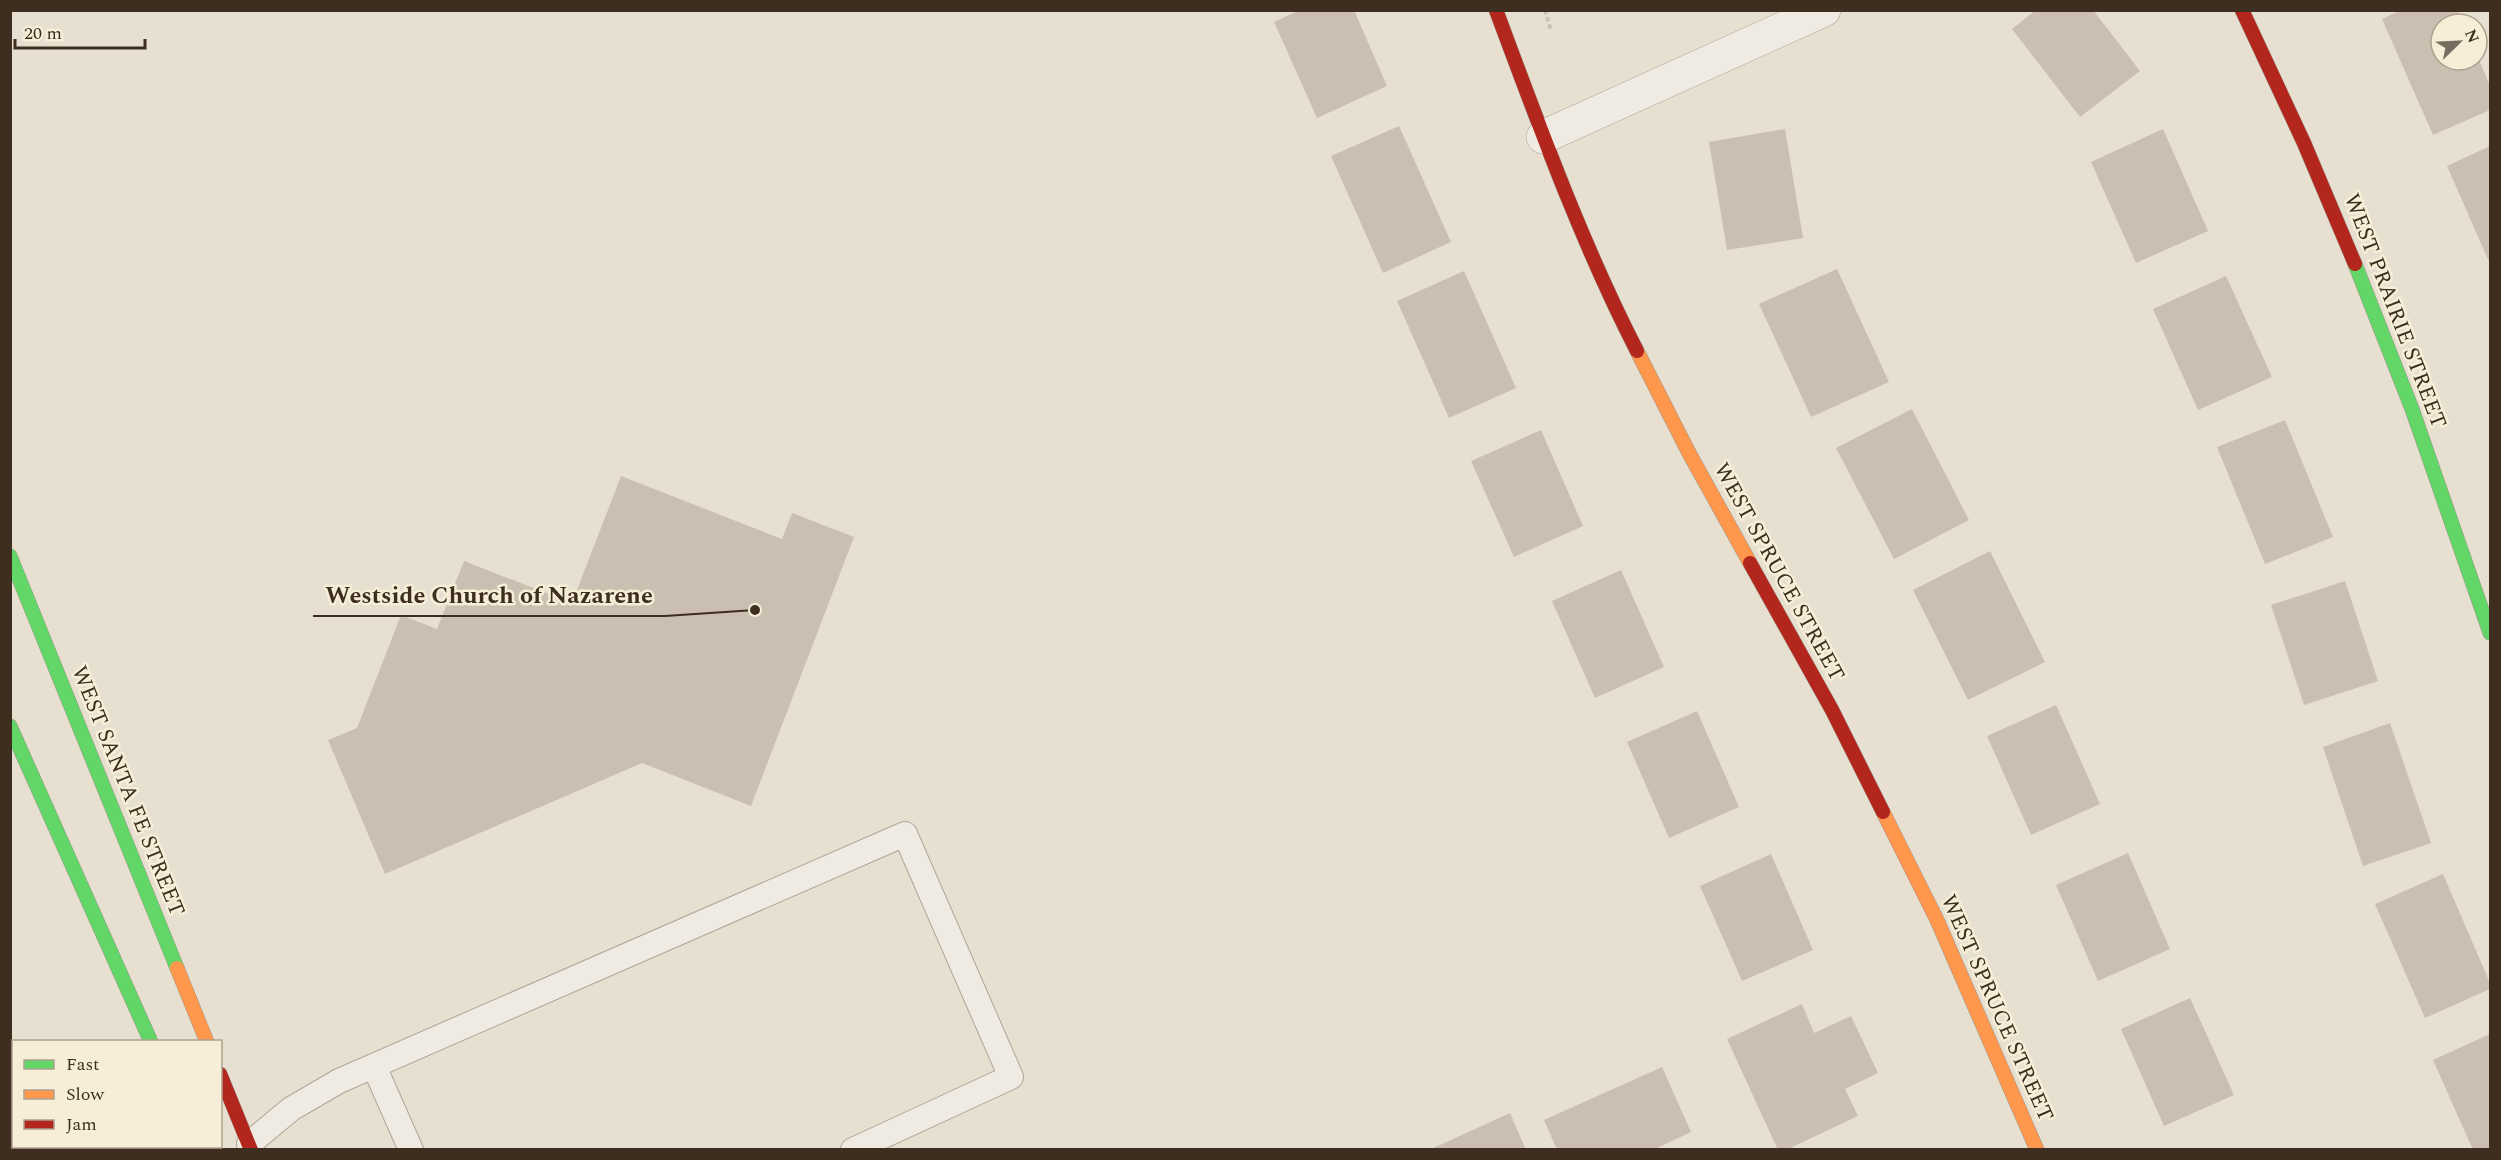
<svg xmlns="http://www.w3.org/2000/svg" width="2501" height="1160" viewBox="0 0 2501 1160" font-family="Spectral,serif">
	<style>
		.building { fill: #cbbfb2 }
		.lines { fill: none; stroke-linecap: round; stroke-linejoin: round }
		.lane-casing { stroke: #ada599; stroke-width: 26 }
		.street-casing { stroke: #ada599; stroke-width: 34 }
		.fast-casing { stroke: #9c958a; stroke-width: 15 }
		.slow-casing { stroke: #9c958a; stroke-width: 15 }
		.jam-casing { stroke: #9c958a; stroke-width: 15 }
		.path { stroke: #c8c2b9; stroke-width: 4; stroke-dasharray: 4.5 3; stroke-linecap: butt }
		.lane { stroke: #efebe3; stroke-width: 24 }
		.street { stroke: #efebe3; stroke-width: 33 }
		.fast { stroke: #63d668; stroke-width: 14 }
		.slow { stroke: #ff974d; stroke-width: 14 }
		.jam { stroke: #b3261e; stroke-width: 14 }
		.labels { text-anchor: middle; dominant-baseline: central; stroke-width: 5; stroke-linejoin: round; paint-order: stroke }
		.street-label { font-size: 22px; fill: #3d2e20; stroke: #f7eed8 }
		.leader { fill: none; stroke: #3d2e20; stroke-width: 2 }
		.callout-dot { fill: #3d2e20; stroke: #f7eed8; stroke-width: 2 }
		.callout-label { font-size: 24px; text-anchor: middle; font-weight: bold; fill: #3d2e20; stroke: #f7eed8; stroke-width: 5; stroke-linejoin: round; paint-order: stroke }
	</style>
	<rect width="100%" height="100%" fill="#e7e0d1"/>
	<g class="building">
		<path d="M1300,10h54l33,76 -70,32 -43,-96z"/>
		<path d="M2036,10h57l47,61 -60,46 -68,-88z"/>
		<path d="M2401,10h56l6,14h-22v36h36v-5l13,31v24l-57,25 -51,-116z"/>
		<path d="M1399,126l52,116 -68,31 -52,-117z"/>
		<path d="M1785,129l18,109 -76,12 -18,-108z"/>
		<path d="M2163,129l45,102 -72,32 -45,-101z"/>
		<path d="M2490,146v118l-43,-98z"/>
		<path d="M1837,269l52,113 -78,35 -52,-113z"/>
		<path d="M1464,271l52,117 -67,30 -52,-117z"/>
		<path d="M2226,276l46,101 -74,33 -45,-101z"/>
		<path d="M1912,409l57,111 -75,39 -58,-111z"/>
		<path d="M2285,420l48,117 -68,27 -48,-117z"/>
		<path d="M1541,430l42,96 -69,31 -43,-96z"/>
		<path d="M621,476l161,63 10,-26 62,24 -103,269 -109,-43 -257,111 -57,-134 29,-12 44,-113 36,14 27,-68 108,42z"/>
		<path d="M1990,551l55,111 -77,38 -55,-110z"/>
		<path d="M1621,570l43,97 -69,31 -43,-97z"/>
		<path d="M2345,581l33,100 -74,24 -33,-100z"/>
		<path d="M2056,705l44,99 -69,31 -44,-99z"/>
		<path d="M1697,711l42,96 -70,31 -42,-96z"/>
		<path d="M2390,723l41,120 -68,23 -40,-119z"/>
		<path d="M2128,853l42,96 -72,32 -42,-96z"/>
		<path d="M1771,854l42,96 -71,31 -42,-95z"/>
		<path d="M2443,874l47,109v6l-65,29 -50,-114z"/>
		<path d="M2190,998l44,97 -70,31 -43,-97z"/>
		<path d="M1802,1004l12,29 37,-17 27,57 -33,16 13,27 -72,34h-8l-51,-111z"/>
		<path d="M2490,1034v116h-17l-40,-90z"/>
		<path d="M1662,1067l29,65 -38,18h-96l-13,-30z"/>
		<path d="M1510,1113l16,37h-97z"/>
	</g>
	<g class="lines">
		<g class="lane-casing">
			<g id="lane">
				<path d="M374,1066l37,84"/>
				<path d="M249,1144l42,-35 48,-28 566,-247 106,243 -158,73"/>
			</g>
		</g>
		<g class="street-casing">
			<path id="street" d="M1543,137l281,-127"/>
		</g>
		<g class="fast-casing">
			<g id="fast">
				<path d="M2355,264l57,145 78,224"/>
				<path d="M10,556l167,412"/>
				<path d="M10,726l141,316"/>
			</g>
		</g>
		<g class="slow-casing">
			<g id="slow">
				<path d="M1637,351l52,102 61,110"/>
				<path d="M1883,812l54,108 100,230"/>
				<path d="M177,968l30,74"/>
				<path d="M198,1146l2,4"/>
			</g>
		</g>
		<g class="jam-casing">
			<g id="jam">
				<path d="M1496,10c43,115 85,232 141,341"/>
				<path d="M2242,10l62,133 51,121"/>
				<path d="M1750,563l82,147 51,102"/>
				<path d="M220,1074l31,76"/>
			</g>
		</g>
		<path class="path" d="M1545,10l6,21"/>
		<use href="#lane" class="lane"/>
		<use href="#street" class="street"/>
		<use href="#fast" class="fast"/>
		<use href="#slow" class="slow"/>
		<use href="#jam" class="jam"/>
	</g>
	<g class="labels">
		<g class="street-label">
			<text transform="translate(2395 311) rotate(69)">WEST PRAIRIE STREET</text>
			<text transform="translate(1779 572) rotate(61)">WEST SPRUCE STREET</text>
			<text transform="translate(128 791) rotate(68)">WEST SANTA FE STREET</text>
			<text transform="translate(1997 1008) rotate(66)">WEST SPRUCE STREET</text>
		</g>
	</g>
	<path class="leader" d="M755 610L665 616H313"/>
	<circle class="callout-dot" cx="755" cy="610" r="6"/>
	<g class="callout-label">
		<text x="489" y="603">Westside Church of Nazarene</text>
	</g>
	<rect width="2501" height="1160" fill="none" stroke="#3d2e20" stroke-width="24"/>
	<rect x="12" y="1040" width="210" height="108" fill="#f7eed8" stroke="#ada18e" stroke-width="1.5"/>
	<rect x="24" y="1060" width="30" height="9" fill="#63d668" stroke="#ada18e" stroke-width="1.5"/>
	<text x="66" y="1070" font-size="18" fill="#3d2e20">Fast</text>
	<rect x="24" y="1090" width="30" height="9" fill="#ff974d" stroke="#ada18e" stroke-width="1.5"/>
	<text x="66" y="1100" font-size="18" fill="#3d2e20">Slow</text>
	<rect x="24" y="1120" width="30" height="9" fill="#b3261e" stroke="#ada18e" stroke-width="1.5"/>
	<text x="66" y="1130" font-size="18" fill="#3d2e20">Jam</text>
	<g transform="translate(2459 42) rotate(66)"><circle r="28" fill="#f7eed8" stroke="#ada18e" stroke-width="1.5"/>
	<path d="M0-4.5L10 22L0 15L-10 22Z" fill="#786c5e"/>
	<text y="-9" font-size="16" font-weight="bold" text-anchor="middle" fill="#3d2e20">N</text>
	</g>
	<path d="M15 39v9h130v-9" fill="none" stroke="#3d2e20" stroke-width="3"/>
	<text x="24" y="39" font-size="18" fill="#3d2e20" stroke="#f7eed8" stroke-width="4.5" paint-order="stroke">20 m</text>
</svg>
